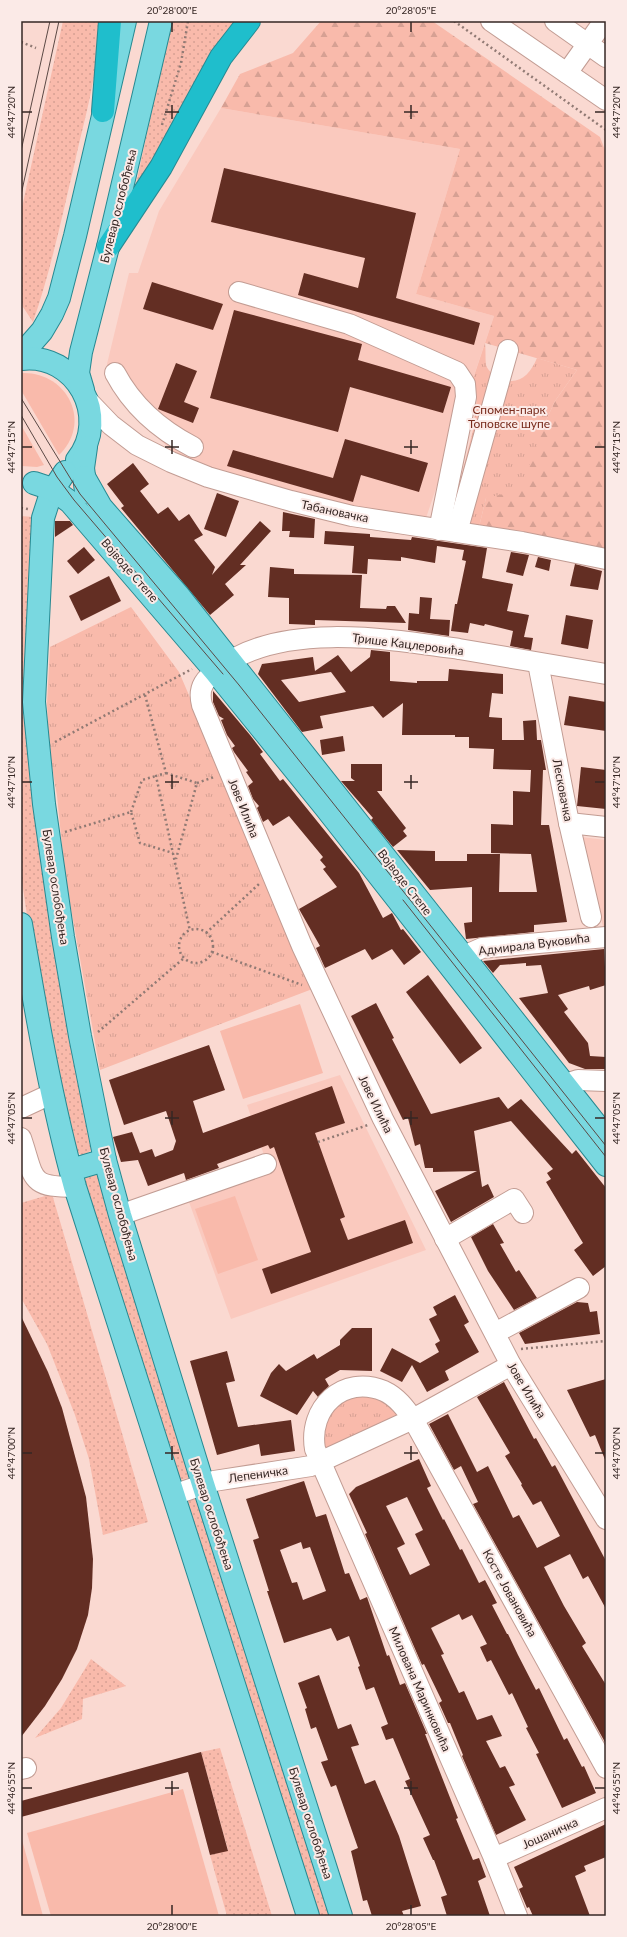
<svg xmlns="http://www.w3.org/2000/svg" width="627" height="1937" viewBox="0 0 627 1937" font-family="Lato,sans-serif">
	<style>
		.built { fill: #fac9be }
		.grass { fill: url(#grass-dots) }
		.forest { fill: url(#forest-firs) }
		.park { fill: url(#park-tufts) }
		.garden { fill: #f9baab }
		.building { fill: #632e23; fill-rule: evenodd }
		.lines { fill: none; stroke-linecap: round; stroke-linejoin: round }
		.minor-casing { stroke: #c29c93; stroke-width: 22 }
		.major-casing { stroke: #278991; stroke-width: 24 }
		.highway-casing { stroke: #278991; stroke-width: 24 }
		.path { stroke: #917a74; stroke-width: 2.5; stroke-dasharray: 2 3; stroke-linecap: butt }
		.minor { stroke: #fff; stroke-width: 20 }
		.major { stroke: #79d8e0; stroke-width: 22 }
		.highway { stroke: #1fbecc; stroke-width: 22 }
		.tram { stroke: #5b4945; stroke-width: 1 }
		.ticks { fill: none; stroke: #362724; stroke-width: 1.5 }
		.labels { text-anchor: middle; dominant-baseline: central; stroke-width: 4; stroke-linejoin: round; paint-order: stroke }
		.street-label { font-size: 12px; fill: #362724; stroke: #fbeae7 }
		.park-label { font-size: 12px; fill: #782b1c; stroke: #fbeae7 }
		.neatline { fill: none; stroke: #362724; stroke-width: 1.5 }
		.ticks-label { font-size: 10px; text-anchor: middle; fill: #362724 }
	</style>
	<defs>
		<pattern id="grass-dots" width="8" height="8" patternUnits="userSpaceOnUse"><rect width="8" height="8" fill="#f9baab"/><path d="M2 2h.1M6 6h.1" fill="none" stroke="#d6a093" stroke-width="1.8" stroke-linecap="round"/></pattern>
		<pattern id="forest-firs" width="22" height="20" patternUnits="userSpaceOnUse"><rect width="22" height="20" fill="#f9baab"/><path d="M5 1l3.5 6h-7zM16 11l3.5 6h-7z" fill="#d6a093"/></pattern>
		<pattern id="park-tufts" width="24" height="20" patternUnits="userSpaceOnUse"><rect width="24" height="20" fill="#f9baab"/><path d="M3 7l-1-3M5 7V3M7 7l1-3M15 17l-1-3M17 17v-4M19 17l1-3" fill="none" stroke="#d6a093"/></pattern>
	</defs>
	<rect width="100%" height="100%" fill="#fad9d1"/>
	<g class="built">
		<path d="M221,108l239,41 -44,145 78,22 -68,202 -71,-10 -98,-23 -82,-31 -57,-55 -11,-35 22,-91h9l21,-62z"/>
		<path d="M581,837l25,3v86h-3z"/>
		<path d="M340,1075l86,175 -195,69 -47,-131 81,-30 -18,-53z"/>
	</g>
	<g class="grass">
		<path d="M63,21h35c2,48 -13,95 -23,141 -13,54 -24,108 -42,160l-10,-15 -2,-7v-88z"/>
		<path d="M171,21h71l-110,182z"/>
		<path d="M21,516l12,1 -5,81 -2,81 -5,8z"/>
		<path d="M21,710l3,7 7,63 63,367 -5,5 -7,3 -6,-3 -47,-223 -8,-54z"/>
		<path d="M99,1171l92,306 -11,3 -97,-299 2,-5z"/>
		<path d="M52,1194l96,328 -45,13 -14,-76 -14,-44 -28,-71 -26,-46v-95z"/>
		<path d="M198,1497l137,419h-18l-132,-414 2,-3z"/>
		<path d="M91,1659l35,27 -43,13 -1,20 -47,19 26,-30z"/>
		<path d="M220,1748l52,168h-45l-17,-61 18,-5 -27,-98z"/>
	</g>
	<path class="forest" d="M321,21h111l168,116 6,16v397l-127,-23 7,-29 57,-71 12,-26 22,-31 -92,-27 9,-27 -78,-22 44,-145 -239,-41 19,-34 53,-21z"/>
	<g class="park">
		<path d="M485,343c1,7 0,15 1,22 2,6 8,10 13,13 19,9 31,-3 38,-20l40,12 -22,31 -12,26 -22,63 -35,8 -7,29 -29,-6 23,-91 4,-33 -4,-18z"/>
		<path d="M131,607l48,65 136,316 -215,82 -35,-195 -8,-79 -8,-47 -2,-46 3,-56z"/>
		<path d="M375,1393l27,24 -79,35 -3,-14 18,-39z"/>
	</g>
	<g class="garden">
		<path d="M21,373c46,-2 72,49 38,82l-38,-65z"/>
		<path d="M21,425l23,40 -7,2 -16,-1z"/>
		<path d="M300,1004l23,69 -80,26 -23,-68z"/>
		<path d="M235,1196l23,64 -40,14 -23,-65z"/>
		<path d="M183,1789l36,127h-168l-24,-83z"/>
		<path d="M22,1840l21,76h-22z"/>
	</g>
	<g class="building">
		<path d="M224,168l192,45 -20,85 84,25 -6,22 -176,-50 6,-22 54,15 7,-30 -154,-36z"/>
		<path d="M152,282l71,22 -10,26 -70,-21z"/>
		<path d="M234,310l128,34 -4,16 93,27 -8,26 -93,-26 -12,45 -128,-34z"/>
		<path d="M176,363l21,8 -13,31 15,6 -6,15 -35,-14z"/>
		<path d="M345,439l83,24 -9,29 -58,-17 -8,27 -126,-36 6,-16 100,28z"/>
		<path d="M133,463l16,21 -9,7 18,23 10,-7 11,14 10,-7 14,21 -9,5 21,27 -3,8 48,-54 11,10 -31,34h6l-21,19 9,11 -24,20 -89,-107 3,-2 -17,-22z"/>
		<path d="M217,493l22,8 -13,36 -22,-8z"/>
		<path d="M283,512l32,7 -1,19 -25,-1 1,-6h-8z"/>
		<path d="M55,521h15l3,4 -18,12z"/>
		<path d="M325,531l45,3v3l41,3 1,-3 75,11 -5,30 31,6 -6,27 22,4 -5,22 9,1 -2,12 -21,-4 3,-15 -28,-7 -1,2 -14,-3 -2,10 -17,-2 4,-27h2l9,-43 -4,-1 2,-10 -27,-4 -2,17 -34,-6v4l-33,-2 -1,15 -15,-1 2,-27 -30,-2z"/>
		<path d="M84,547l11,13 -17,14 -11,-13z"/>
		<path d="M511,552l18,3 -6,21 -17,-4z"/>
		<path d="M538,557l13,3 -2,11 -14,-4z"/>
		<path d="M575,564l27,7 -4,19 -28,-4z"/>
		<path d="M270,567l24,2v5l68,1 -2,33 26,1 1,-3h8l11,17 -91,-3v5l-26,-1v-26l-21,-1z"/>
		<path d="M109,576l12,25 -40,20 -12,-25z"/>
		<path d="M420,597l12,1 -2,21 20,1 -1,16 -41,-6 1,-17 10,1z"/>
		<path d="M566,615l27,5 -5,29 -27,-5z"/>
		<path d="M371,650l19,2v29l27,2v-2h31l1,-12 54,5v20l-11,-1 -3,24 13,1v22h22l-1,-19 13,-1 1,20h4l5,30h-3l-2,55h8l18,97 -33,3v7l-68,7 -2,-16 8,-1v-35l-42,3 -33,-40 38,1v10h32v-7h33l-1,38h38l-6,-38 -40,-1v-29l22,1v-34l17,1 1,-22 -38,-1 1,-20 -25,-1v-11h-14v-2h-53l1,-32 -20,15 -10,-12 -53,10 3,12 -21,4 -44,-58 4,-10 51,-7 2,14 23,-16 13,17 19,-15zM331,672l15,20 -47,10 -18,-22z"/>
		<path d="M213,691l37,44 13,17 -3,2 20,27 3,-2 76,94 24,45 9,-5 9,17 2,-1 18,23 -17,13 -12,-16 -20,11 -7,-11 -40,19 -9,-20 4,-2 -21,-37 38,-22 -14,-18 3,-2 -6,-7 3,-3 -34,-41 -16,10 -5,-7 -5,3 -6,-14 2,-2 -6,-7 -5,-13 5,-4 -7,-10 2,-1 -14,-19 -2,-4 3,-2 -8,-11 -6,-15 3,-1 -5,-3 -6,-14z"/>
		<path d="M569,696l37,6v29l-42,-6z"/>
		<path d="M343,736l2,15 -23,4 -2,-15z"/>
		<path d="M351,764h31v27h-5l29,37 -3,3 4,5 -14,11 -22,-27 2,-2 -32,-37h14l-4,-3z"/>
		<path d="M581,767l25,3v39l-29,-3z"/>
		<path d="M604,949l2,36 -16,5 -1,-4 -31,9 10,14 -4,3 24,31 2,13 16,1v12h-21l-16,-6 -50,-65 29,-5 -7,-28 -15,1v-3l-26,2 -7,8 -10,-12z"/>
		<path d="M428,975l54,73 -22,16 -54,-72z"/>
		<path d="M376,1003l18,35 -2,1 39,75 68,-17 9,12 13,-10 51,55 4,-4 30,38v78l-13,10 -19,-26 9,-7 -37,-61 5,-3 -4,-6 6,-4 -42,-48 -37,10 8,56 6,-3 6,13 -43,25 -16,-31 42,-20 -44,1v-4h-8l-5,-24 -5,2 -7,-28 -5,2 -52,-104z"/>
		<path d="M209,1045l16,45 -32,11 10,32 129,-47 13,37 -30,10 30,84 -5,2 8,21 57,-20 8,23 -142,51 -9,-25 49,-17 -37,-105 -4,2 -2,-4 -51,19 2,4 -33,12 -2,-7 -36,13 -10,-26 -17,2 -8,-25 19,-5 8,21 12,-4 3,8 18,-7 3,-9 -10,-30 -42,14 -15,-45z"/>
		<path d="M493,1224l11,19 -4,1 16,28 3,-2 18,28 -23,12 -26,-39 -17,-34z"/>
		<path d="M455,1295l14,27 -5,3 15,27 -34,19 4,9 -22,12 -15,-27 -10,17 -22,-11 12,-23 28,15 19,-11 -4,-8 5,-3 -11,-22 8,-4 -4,-8z"/>
		<path d="M577,1302l11,1 2,9 7,-1 3,23 -75,10 -6,-11z"/>
		<path d="M21,1316l27,56 14,36 24,89 7,62 -1,29 -4,27 -11,34 -15,30 -17,27 -24,31z"/>
		<path d="M352,1328h20v43l-32,-1 -15,9 4,7 -11,11 -5,-6 -16,24 -37,-19 11,-23 8,-9 7,7 28,-17 3,5 23,-14v-5z"/>
		<path d="M227,1351l8,30 -9,2 12,44 53,-7 4,31 -34,5 -2,-12 -42,11 -27,-94z"/>
		<path d="M606,1379v83l-11,-27 -5,2 -23,-47z"/>
		<path d="M504,1382l30,57 2,-1 16,29 3,-2 51,96v48l-18,-33 -5,3 -13,-25 -26,13 20,39 22,37 -4,3 24,39v59l-133,-240 5,-2 -17,-36 -7,4 -25,-46 19,-10 29,58 11,-6 25,52 6,-3 18,33 23,-12 -19,-35 -8,4 -12,-20 1,-1 -17,-28 5,-3 -33,-56z"/>
		<path d="M419,1459l12,27 -4,2 16,32 1,-1 16,31 2,-1 17,34 6,-3 12,23 -5,2 15,29h1l10,21 18,35 3,-2 25,52 3,-2 15,29 2,-1 12,27 -34,15 -26,-54 3,-1 -13,-25 2,-1 -16,-34 -3,2 -18,-35 -4,2 -7,-15 7,-3 -15,-29 -10,5 -3,-6 -28,14 13,26 -3,1 18,38 5,-2 13,29 15,-5 10,21 -16,5 14,27 5,-2 10,19 -6,2 17,33 -30,15 -34,-79 1,-1 -13,-32h-2l-9,-20 3,-2 -18,-37 -2,1 -57,-131 2,-1 -18,-39 7,-7zM407,1497l16,33 -8,4 15,31 -20,10 -13,-27 8,-4 -19,-38z"/>
		<path d="M304,1481l12,36 10,-3 19,60 4,-1 11,27 7,-3 20,59 2,-1 11,30 5,-2 22,51h-2l33,84 -2,1 17,41 6,-2 7,19 -8,4 12,35h-43l-6,-19 6,-2 -13,-35h-1l-10,-22 7,-3 -25,-54 5,-2 -17,-41 -7,2 -5,-13 7,-3 -14,-37 -8,3 -8,-23 2,-1 -11,-30 -12,5 -6,-13 -47,15 -17,-52h2l-16,-51 6,-2 -13,-39zM301,1542l2,7 7,-2 16,44 -23,9 -6,-18 -5,1 -12,-33z"/>
		<path d="M319,1675l19,54 13,-5 8,21 -8,2 14,37 10,-4 24,56 22,70 -19,5 2,5h-32l-5,-16 -4,1 -12,-50 7,-3 -22,-63 -5,2 -10,-25 7,-2 -12,-33 -5,2 -6,-20 2,-1 -9,-25z"/>
		<path d="M201,1752l27,99 -18,4 -22,-83 -167,45v-16z"/>
		<path d="M606,1824v33l-22,9 2,5 -11,5 15,40h-57l-4,-9 -2,1 -8,-19 4,-2 -9,-20z"/>
	</g>
	<g class="lines">
		<g class="minor-casing">
			<g id="minor">
				<path d="M491,21l115,79"/>
				<path d="M555,21l51,36"/>
				<path d="M567,73l37,-52"/>
				<path d="M239,292l110,32 108,48 8,12 1,13 -27,133"/>
				<path d="M115,373c18,34 45,57 78,74"/>
				<path d="M88,401l23,24 26,20 34,17 37,15 83,24 61,15 170,26 84,17"/>
				<path d="M457,532l51,-182"/>
				<path d="M538,663l31,160 22,94"/>
				<path d="M606,674c-49,-8 -98,-17 -147,-25 -69,-10 -179,-28 -239,19 -14,10 -23,18 -18,37l100,241 81,173 128,246 95,154"/>
				<path d="M569,823l37,4"/>
				<path d="M464,959l9,-7 9,-4 124,-11"/>
				<path d="M550,1089l28,-9 28,1"/>
				<path d="M21,1108l30,-14"/>
				<path d="M21,1138c14,41 7,49 54,49"/>
				<path d="M120,1215l146,-51"/>
				<path d="M445,1239l69,-40 9,14"/>
				<path d="M495,1333l84,-45"/>
				<path d="M173,1495l41,-14 97,-15 102,-47 98,-54"/>
				<path d="M21,1769l5,-1"/>
				<path d="M494,1858l112,-50"/>
				<path d="M517,1916l-23,-58 -179,-409c-7,-41 28,-75 69,-58 13,6 21,17 29,28l193,349"/>
			</g>
		</g>
		<g class="major-casing">
			<g id="major">
				<path d="M21,355l21,-24 10,-17 7,-16 16,-62 50,-215"/>
				<path d="M21,359c55,-7 90,58 56,101"/>
				<path d="M83,390l-5,-17 3,-21 27,-105 53,-226"/>
				<path d="M86,447l-3,21 3,24"/>
				<path d="M65,472l-14,21 -8,25 -9,184 10,102 19,133 17,99 25,124 15,55 83,269 138,432"/>
				<path d="M84,477l17,30 78,89 427,541"/>
				<path d="M34,483l18,6 18,13 145,169 110,136 281,358"/>
				<path d="M21,924c15,88 30,176 54,263l233,729"/>
				<path d="M71,1170l34,-10"/>
			</g>
		</g>
		<g class="highway-casing">
			<g id="highway">
				<path d="M103,111l7,-90"/>
				<path d="M108,247l53,-80 60,-110 28,-36"/>
			</g>
		</g>
		<g class="path">
			<path d="M454,21l152,109"/>
			<path d="M21,42l15,6"/>
			<path d="M162,125l19,-62 7,-42"/>
			<path d="M21,508l7,1"/>
			<path d="M145,695l21,78 -10,3 34,155"/>
			<path d="M55,742l137,-73"/>
			<path d="M166,773l31,10 -21,76"/>
			<path d="M197,783l17,-6"/>
			<path d="M131,812l11,-32 14,-4"/>
			<path d="M65,832l66,-20 9,31 33,10"/>
			<circle cx="196" cy="946" r="17"/>
			<path d="M206,933l53,-49"/>
			<path d="M212,952l90,33"/>
			<path d="M98,1032l86,-74"/>
			<path d="M318,1142l50,-17"/>
			<path d="M521,1349l85,-8"/>
		</g>
		<use href="#minor" class="minor"/>
		<use href="#major" class="major"/>
		<use href="#highway" class="highway"/>
		<g class="tram">
			<path d="M21,151l29,-130"/>
			<path d="M21,195l38,-174"/>
			<path d="M21,398l59,96 159,191 367,461"/>
			<path d="M21,415l36,62 17,23 149,174"/>
			<path d="M403,900l203,257"/>
		</g>
	</g>
	<path class="ticks" d="M172,22v10M411,22v10M172,105v14M411,105v14M22,112h10M165,112h14M404,112h14M595,112h10M172,440v14M411,440v14M22,447h10M165,447h14M404,447h14M595,447h10M172,775v14M411,775v14M22,782h10M165,782h14M404,782h14M595,782h10M172,1111v14M411,1111v14M22,1118h10M165,1118h14M404,1118h14M595,1118h10M172,1446v14M411,1446v14M22,1453h10M165,1453h14M404,1453h14M595,1453h10M172,1781v14M411,1781v14M22,1788h10M165,1788h14M404,1788h14M595,1788h10M172,1905v10M411,1905v10"/>
	<g class="labels">
		<g class="street-label">
			<text transform="translate(118 206) rotate(-76)">Булевар ослобођења</text>
			<text transform="translate(335 511) rotate(12)">Табановачка</text>
			<text transform="translate(130 570) rotate(49)">Војводе Степе</text>
			<text transform="translate(408 644) rotate(7)">Трише Кацлеровића</text>
			<text transform="translate(563 790) rotate(79)">Лесковачка</text>
			<text transform="translate(244 808) rotate(68)">Јове Илића</text>
			<text transform="translate(405 882) rotate(52)">Војводе Степе</text>
			<text transform="translate(56 887) rotate(81)">Булевар ослобођења</text>
			<text transform="translate(534 944) rotate(-7)">Адмирала Вуковића</text>
			<text transform="translate(376 1104) rotate(64)">Јове Илића</text>
			<text transform="translate(119 1204) rotate(75)">Булевар ослобођења</text>
			<text transform="translate(527 1390) rotate(59)">Јове Илића</text>
			<text transform="translate(258 1474) rotate(-8)">Лепеничка</text>
			<text transform="translate(212 1514) rotate(72)">Булевар ослобођења</text>
			<text transform="translate(510 1593) rotate(61)">Косте Јовановића</text>
			<text transform="translate(420 1689) rotate(66)">Милована Маринковића</text>
			<text transform="translate(311 1823) rotate(72)">Булевар ослобођења</text>
			<text transform="translate(550 1833) rotate(-24)">Јошаничка</text>
		</g>
		<g class="park-label">
			<text x="509" y="409">Спомен-парк<tspan x="509" dy="14">Топовске шупе</tspan></text>
		</g>
	</g>
	<rect width="627" height="1937" fill="none" stroke="#fbeae7" stroke-width="44"/>
	<rect x="22" y="22" width="583" height="1893" class="neatline"/>
	<g class="ticks-label">
		<text x="172" y="14">20°28'00"E</text>
		<text x="411" y="14">20°28'05"E</text>
		<text transform="translate(11 112) rotate(-90)" y="4">44°47'20"N</text>
		<text transform="translate(616 112) rotate(-90)" y="4">44°47'20"N</text>
		<text transform="translate(11 447) rotate(-90)" y="4">44°47'15"N</text>
		<text transform="translate(616 447) rotate(-90)" y="4">44°47'15"N</text>
		<text transform="translate(11 782) rotate(-90)" y="4">44°47'10"N</text>
		<text transform="translate(616 782) rotate(-90)" y="4">44°47'10"N</text>
		<text transform="translate(11 1118) rotate(-90)" y="4">44°47'05"N</text>
		<text transform="translate(616 1118) rotate(-90)" y="4">44°47'05"N</text>
		<text transform="translate(11 1453) rotate(-90)" y="4">44°47'00"N</text>
		<text transform="translate(616 1453) rotate(-90)" y="4">44°47'00"N</text>
		<text transform="translate(11 1788) rotate(-90)" y="4">44°46'55"N</text>
		<text transform="translate(616 1788) rotate(-90)" y="4">44°46'55"N</text>
		<text x="172" y="1930">20°28'00"E</text>
		<text x="411" y="1930">20°28'05"E</text>
	</g>
</svg>
